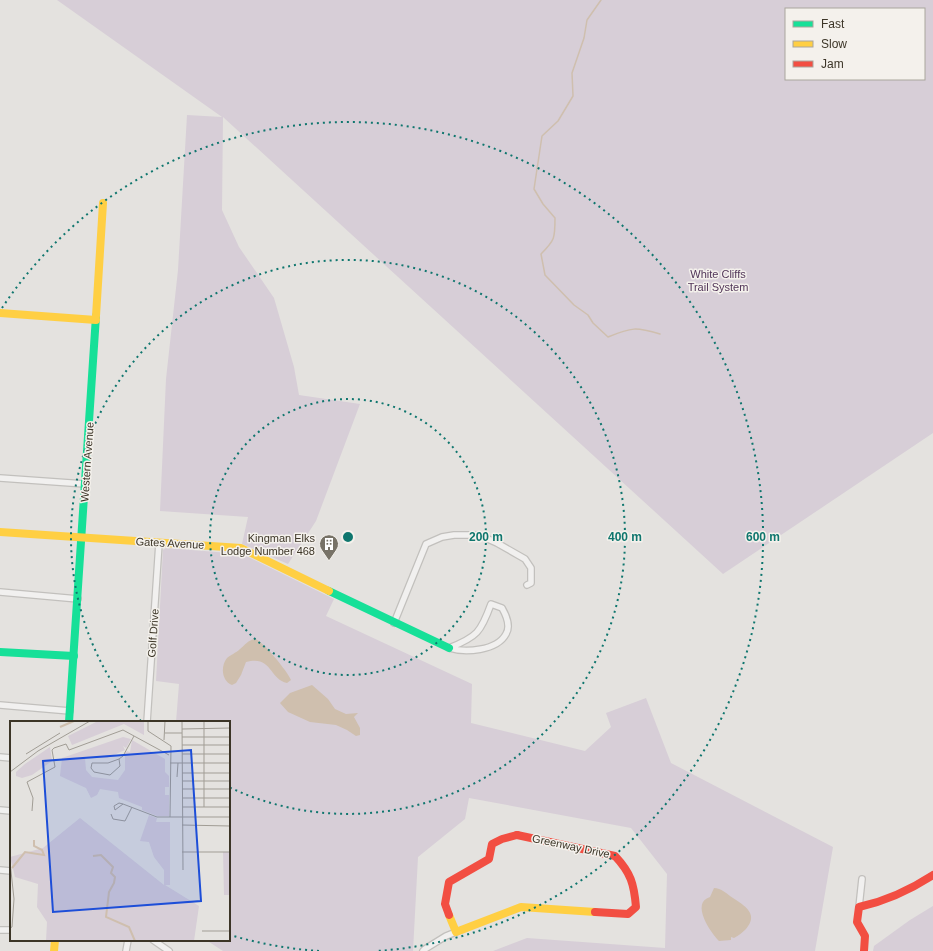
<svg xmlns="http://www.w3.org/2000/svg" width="933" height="951" viewBox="0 0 933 951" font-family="Helvetica,sans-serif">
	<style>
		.green { fill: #d7ced7; fill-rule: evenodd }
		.water { fill: #cfbfae }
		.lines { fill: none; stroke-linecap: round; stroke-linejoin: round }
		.stream { stroke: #cfbfae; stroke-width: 1.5 }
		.street-casing { stroke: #c2c0bd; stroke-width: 8 }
		.street { stroke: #f1f0ef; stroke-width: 5.5 }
		.fast { stroke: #16e098; stroke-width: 8 }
		.slow { stroke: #ffcf43; stroke-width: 8 }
		.jam { stroke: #f24e42; stroke-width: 8 }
		.ring { fill: none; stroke: #0f766e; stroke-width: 2; stroke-dasharray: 2 4 }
		.labels { text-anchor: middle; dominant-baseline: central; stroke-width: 3; stroke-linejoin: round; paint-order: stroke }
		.park-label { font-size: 11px; fill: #513558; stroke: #f4f1ec }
		.street-label { font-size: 11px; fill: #3c3527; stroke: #f4f1ec }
		.poi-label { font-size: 11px; fill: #3c3527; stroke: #f4f1ec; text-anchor: end }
		.inset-river { fill: none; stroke: #cfbfae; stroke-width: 2 }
		.inset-road { fill: none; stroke: #a19d95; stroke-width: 1 }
		.view { fill: #1d4ed8; fill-opacity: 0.15; stroke: #1d4ed8; stroke-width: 2 }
		.inset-edge { fill: none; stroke: #3c3527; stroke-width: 2 }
		.centre { fill: #0f766e; stroke: #f4f1ec; stroke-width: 2 }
		.ring-label { font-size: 12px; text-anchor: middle; font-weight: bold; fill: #0f766e; stroke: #f4f1ec; stroke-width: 3; stroke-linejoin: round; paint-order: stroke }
	</style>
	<rect width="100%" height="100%" fill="#e4e2df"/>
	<g class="green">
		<path d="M57,0h876v433l-210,141 -500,-457 -1,93 17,37 35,51 20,69 5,28 61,9 -44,117 -28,43 -46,-20 6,-27 -88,-6 6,-132 12,-109 9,-155 35,2zM786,9h138v70h-138z"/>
		<path d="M166,548l76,6 92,45 -8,17 146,68 -1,39 114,28 26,-24 -5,-14 40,-15 25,65 162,84 -18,104h-322l34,-13 138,10 2,-74 -36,-46 -162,-30 -4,21 -47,38 -5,94h-190l-17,-11h23v-218h-53l3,-38 -23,-3 7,-131z"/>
		<path d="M933,906v45h-60l1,-5 36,-26z"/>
	</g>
	<g class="water">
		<path d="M255,639c7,1 33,33 36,41l-4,3c-18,-4 -15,-28 -41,-21l-5,13 -5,8 -4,2c-10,-4 -12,-18 -5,-27 3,-3 9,-5 13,-9 5,-4 8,-9 15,-10z"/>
		<path d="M312,685l16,14 7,10 11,5 12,-1 -4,4 6,11v7l-4,1 -9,-6 -11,-5 -26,-3 -22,-10 -8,-9 10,-10z"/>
		<path d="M714,888c7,0 13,6 19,10 12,8 26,16 13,31 -4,4 -8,7 -12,9l-3,-1v3l-12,1c-8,-8 -29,-38 -9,-44z"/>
	</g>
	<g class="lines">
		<path class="stream" d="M601,0l-14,20 -3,18 -12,35 1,23 -15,25 -16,15 -8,53 9,15 12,14c0,20 0,22 -14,36l4,21 29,30 14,10 5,8 15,14c24,-10 28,-10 52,-3"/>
		<g class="street-casing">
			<g id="street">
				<path d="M0,478l85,6"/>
				<path d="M0,592l78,7"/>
				<path d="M491,604l11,4c4,7 9,18 4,26 -9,17 -41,19 -57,14 28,-11 32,-16 42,-44z"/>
				<path d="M394,623l32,-79 16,-7 12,-2h25l18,8 28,16 6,9v15l-4,2"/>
				<path d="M0,705l70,6"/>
				<path d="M147,722l12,-179"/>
				<path d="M0,757l11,1"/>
				<path d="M0,810l11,1"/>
				<path d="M0,870l11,1"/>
				<path d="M859,907l3,-28"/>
				<path d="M0,930h11"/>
				<path d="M153,940l16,11"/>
				<path d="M126,951l2,-11"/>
				<path d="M423,951l2,-2 21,-13 10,-4"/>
			</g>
		</g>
		<use href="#street" class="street"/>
		<g class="fast">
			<path d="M329,591l120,57"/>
			<path d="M0,652l74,4"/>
			<path d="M69,722l27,-406"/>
		</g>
		<g class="slow">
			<path d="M0,313l96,7"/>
			<path d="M96,316l7,-113"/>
			<path d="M0,532l241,16 88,43"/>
			<path d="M449,915l7,17 65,-25 74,5"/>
			<path d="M54,951l1,-11"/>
		</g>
		<g class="jam">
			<path d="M517,835l98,21c16,17 19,28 21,51l-8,7 -33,-2"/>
			<path d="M449,915l-4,-11 4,-22 40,-23 3,-15 10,-5 15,-4"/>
			<path d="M864,951l1,-15 -8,-14 2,-15c27,-6 51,-17 74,-32"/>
		</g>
	</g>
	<g class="ring">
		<circle cx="348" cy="537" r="138"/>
		<path d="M141 721A277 277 0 1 1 231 788"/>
		<path d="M319 951A415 415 0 0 1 230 935M2 308A415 415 0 1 1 377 951"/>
	</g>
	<defs>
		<g id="building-pin" transform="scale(1)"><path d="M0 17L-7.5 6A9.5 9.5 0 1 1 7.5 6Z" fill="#777267" stroke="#f4f1ec"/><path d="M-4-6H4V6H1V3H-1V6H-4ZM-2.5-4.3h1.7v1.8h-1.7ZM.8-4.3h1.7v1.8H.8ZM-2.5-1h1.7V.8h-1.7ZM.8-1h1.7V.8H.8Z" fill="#fff"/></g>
	</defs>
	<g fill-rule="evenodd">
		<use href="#building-pin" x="329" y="544"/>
	</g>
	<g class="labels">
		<g class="park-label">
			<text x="718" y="274">White Cliffs<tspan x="718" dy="13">Trail System</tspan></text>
		</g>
		<g class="street-label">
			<text transform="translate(87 462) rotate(-86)">Western Avenue</text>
			<text transform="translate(170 543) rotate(3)">Gates Avenue</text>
			<text transform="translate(153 633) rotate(-86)">Golf Drive</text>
			<text transform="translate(571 846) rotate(12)">Greenway Drive</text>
		</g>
		<g class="poi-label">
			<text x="315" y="538">Kingman Elks<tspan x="315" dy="13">Lodge Number 468</tspan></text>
		</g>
	</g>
	<g transform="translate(10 721)">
		<rect width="220" height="220" fill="#e4e2df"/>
		<path d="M88,0h46v14l-20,-11 -52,21 -4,-9zM113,16l8,2 -5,9 -3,-2 2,4 -18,8h-22l1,12 6,7 26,3 7,-10v-17l2,-2 3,1 2,-12 33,19v13l4,4v11h-4v8h4v21h-12l-15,-6v-3l-23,-9 -1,-6 -18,-3 -3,6 -6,3 -5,-10 -26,-12 2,-18zM40,26l2,14 -20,14 -10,3 -6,-2v-4l9,-8zM139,94l8,3 -1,4h14v63h-5l34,21 -5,35h-148l1,-19 -10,-15 1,-23 -23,-7 -5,-20 33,-9 37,-30 84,67v-15l-10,-13 -5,-15 -9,-1zM213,131h7v43h-6z" fill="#d7ced7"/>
		<path class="inset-river" d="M50,6l14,-6M83,135l8,-1 12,12 -2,6 4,4 -1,6 -5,9 -3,25 23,10 6,14M2,147l13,-16 19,3 -2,-5 -8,-4v-6"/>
		<path class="inset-road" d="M138,0v10l23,15 -1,71M172,0l1,149M194,0v86M172,8l48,-1M155,12h17M172,16h48M154,19l1,-19M172,24h48M16,33l34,-21M172,33h48M109,38l1,7 -10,9 -16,-3 -3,-4 1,-5h16zM109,38l4,-3 11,-20M160,42h60M0,51l28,-21 52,-30M172,52h48M167,56l1,-14M172,60h48M172,68h48M172,77h48M109,82l4,1 -8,6 -1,-4zM113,83l34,13h73M172,86h48M22,90l1,-13 -6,-16 28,-15 -3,-17 2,-2 12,-4 3,6 54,-20 46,25M101,93l2,5 12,2 7,-14M172,104l48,1M172,131h48M0,141l4,37 -2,28 -2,1M192,210h28"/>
		<path class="view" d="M181,29l10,151 -148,11 -10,-151z"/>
		<rect width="220" height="220" class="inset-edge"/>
	</g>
	<circle cx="348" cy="537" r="6" class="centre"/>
	<g class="ring-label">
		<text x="486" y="541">200 m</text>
		<text x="625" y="541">400 m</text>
		<text x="763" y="541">600 m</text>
	</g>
	<rect x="785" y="8" width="140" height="72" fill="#f4f1ec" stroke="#aaa69d"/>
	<rect x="793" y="21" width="20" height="6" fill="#16e098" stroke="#aaa69d"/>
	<text x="821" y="28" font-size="12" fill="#3c3527">Fast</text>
	<rect x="793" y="41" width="20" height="6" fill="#ffcf43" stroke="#aaa69d"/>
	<text x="821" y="48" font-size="12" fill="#3c3527">Slow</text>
	<rect x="793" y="61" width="20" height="6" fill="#f24e42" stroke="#aaa69d"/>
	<text x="821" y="68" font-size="12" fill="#3c3527">Jam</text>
</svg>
